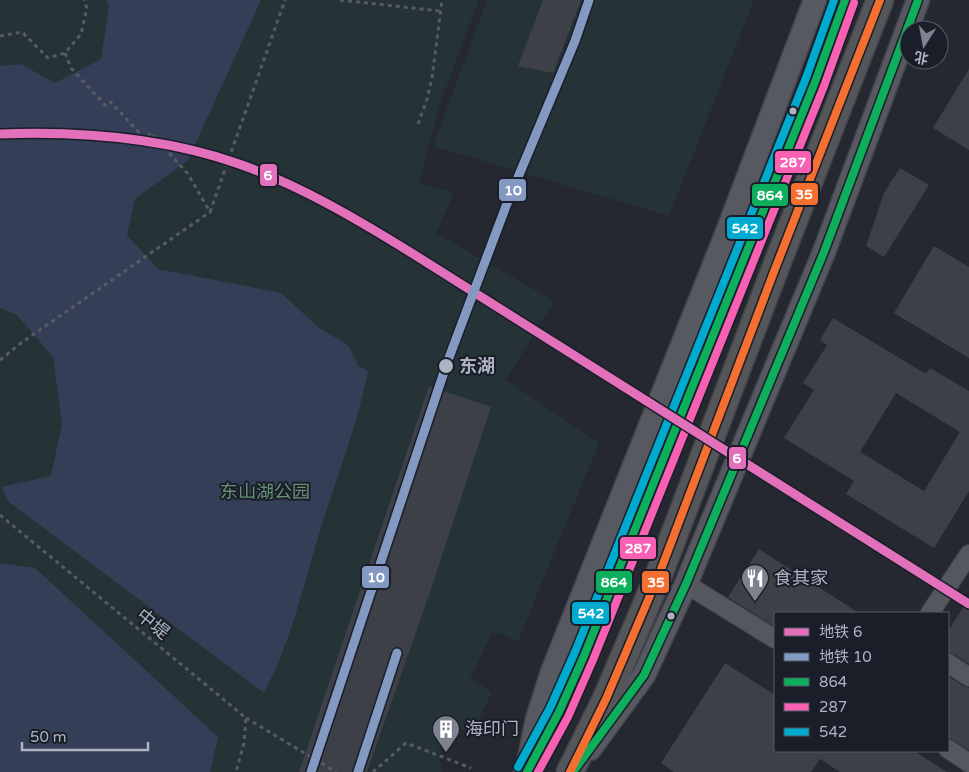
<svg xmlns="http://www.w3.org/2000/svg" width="969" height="772" viewBox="0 0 969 772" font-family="'Varela Round','Noto Sans SC',sans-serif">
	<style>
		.green { fill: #253337 }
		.water { fill: #343e57 }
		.building { fill: #3e4047; fill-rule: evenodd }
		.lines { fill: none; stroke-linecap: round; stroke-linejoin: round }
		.minor-casing { stroke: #404349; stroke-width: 20 }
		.major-casing { stroke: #42454d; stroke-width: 25 }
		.highway-casing { stroke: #42444b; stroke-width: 29 }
		.path { stroke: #585b62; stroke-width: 3; stroke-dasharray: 4 4; stroke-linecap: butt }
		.minor { stroke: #55575e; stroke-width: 18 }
		.major { stroke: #575960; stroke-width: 22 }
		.highway { stroke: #545659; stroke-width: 26 }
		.bus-1-casing { stroke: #191e29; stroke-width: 11 }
		.bus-2-casing { stroke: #191e29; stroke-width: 11 }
		.bus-3-casing { stroke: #191e29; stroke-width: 11 }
		.bus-4-casing { stroke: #191e29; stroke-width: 11 }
		.bus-1 { stroke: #0daf5c; stroke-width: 8 }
		.bus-2 { stroke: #f860b3; stroke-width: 8 }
		.bus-3 { stroke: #00a9ce; stroke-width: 8 }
		.bus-4 { stroke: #f46f30; stroke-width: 8 }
		.metro-1-casing { stroke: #191e29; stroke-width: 12 }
		.metro-2-casing { stroke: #191e29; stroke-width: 12 }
		.metro-1 { stroke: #e270ba; stroke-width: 9 }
		.metro-2 { stroke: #8399c1; stroke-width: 9 }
		.bus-dot { fill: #aeb3c2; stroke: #191e29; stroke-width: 2 }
		.labels { text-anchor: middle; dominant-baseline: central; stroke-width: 4; stroke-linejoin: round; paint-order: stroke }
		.stop-label { font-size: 18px; font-weight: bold; fill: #aeb3c2; stroke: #191e29; text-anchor: start }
		.park-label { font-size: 18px; fill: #679075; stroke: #191e29 }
		.poi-label { font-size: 18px; fill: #aeb3c2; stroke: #191e29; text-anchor: start }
		.street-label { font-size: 18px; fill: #aeb3c2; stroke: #191e29 }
		.line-badge { stroke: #191e29; stroke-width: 2 }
		.badge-label { font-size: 14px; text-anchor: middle; font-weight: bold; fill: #fff }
	</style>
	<rect width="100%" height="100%" fill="#252830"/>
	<g class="green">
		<path d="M0,0h479l-39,104 -21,79 35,10 -18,40 118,68 -48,79 93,63 -81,198 -25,-10 -23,48 22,13 -19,39 -20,-4 -14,23 3,22h-442z"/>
		<path d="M487,0h267l-85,216 -236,-70z"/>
	</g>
	<g class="water">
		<path d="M106,0h155l-73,160 -53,39 -8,36 31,34 123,24 37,34 31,19 9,20 10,5c-10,51 -29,100 -45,150 -18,58 -31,119 -59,172l-255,-191 -7,-15 49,-11 11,-52 -9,-67 -36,-42 -17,-7v-242l21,-2 34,19 46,-24 8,-52z"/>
		<path d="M0,563l35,5 183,169 -8,35h-210z"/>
	</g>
	<g class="building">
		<path d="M543,0h38l-28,73 -35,-7z"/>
		<path d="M969,69v81l-36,-22z"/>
		<path d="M900,168l29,17 -45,72 -18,-11 18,-53z"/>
		<path d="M934,246l35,21v91l-75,-45z"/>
		<path d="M833,318l93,56 4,-6 39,23v100l-35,57 -88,-54 8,-13 -70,-43 30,-48 -11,-7 24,-38 -7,-5zM896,393l64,39 -36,59 -64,-39z"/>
		<path d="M429,386l62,21 -62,188 -62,177h-68z"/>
		<path d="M759,549l100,64h-84v14l-47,-30z"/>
		<path d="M969,598v66l-15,-10 -6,-1v-22z"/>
		<path d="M725,663l50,32v56h139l33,21h-107l-20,-13 -9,13h-137l-13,-9z"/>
		<path d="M948,676l15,10 6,2v62l-21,-13z"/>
	</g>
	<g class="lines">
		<g class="minor-casing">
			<g id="minor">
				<path d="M686,584l89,55"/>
				<path d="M930,613l39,-59"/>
				<path d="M948,663l21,14"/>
				<path d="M948,749l21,14"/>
			</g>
		</g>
		<g class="major-casing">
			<g id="major">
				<path d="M590,749l54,-74 42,-91 138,-332 94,-252"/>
				<path d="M529,759l8,-40 15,-47 175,-440 88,-232"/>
			</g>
		</g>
		<g class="highway-casing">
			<g id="highway">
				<path d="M527,772l32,-60 25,-56 231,-574 30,-82"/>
				<path d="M570,772l36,-73 54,-127 115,-303 105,-269"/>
			</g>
		</g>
		<g class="path">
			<path d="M340,0l100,11"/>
			<path d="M0,36l22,-4 26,26 17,-5 16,-19 6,-26 -3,-8"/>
			<path d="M65,53l6,15 35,38 5,-4 34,37 6,-6 37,41 22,38 75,-212"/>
			<path d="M418,124l9,-25 5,-21 10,-78"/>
			<path d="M0,360l21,-17 189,-131"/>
			<path d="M0,515l246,203 -2,25 -8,29"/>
			<path d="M246,718l90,54"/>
			<path d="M373,772l33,-29 65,25"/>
		</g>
		<use href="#minor" class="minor"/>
		<use href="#major" class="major"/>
		<use href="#highway" class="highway"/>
		<g class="bus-1-casing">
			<g id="bus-1">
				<path d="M527,772l32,-60 25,-56 231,-574 30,-82"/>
				<path d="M573,772l71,-97 42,-91 138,-332 94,-252"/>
			</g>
		</g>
		<g class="bus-2-casing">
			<path id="bus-2" d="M538,772l30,-55 25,-57 231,-574 30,-83"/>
		</g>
		<g class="bus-3-casing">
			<path id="bus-3" d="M518,767l32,-59 25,-56 231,-574 28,-78"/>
		</g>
		<g class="bus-4-casing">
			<path id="bus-4" d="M570,772l36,-73 54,-127 115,-303 105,-269"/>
		</g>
		<use href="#bus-1" class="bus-1"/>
		<use href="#bus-2" class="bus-2"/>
		<use href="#bus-3" class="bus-3"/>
		<use href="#bus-4" class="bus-4"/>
		<g class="metro-1-casing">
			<path id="metro-1" d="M0,134c81,-3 162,3 239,30 60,21 116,54 171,88l559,352"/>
		</g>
		<g class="metro-2-casing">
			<g id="metro-2">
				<path d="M311,772l136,-409 59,-157 69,-165 14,-41"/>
				<path d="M358,772l39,-119"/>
			</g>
		</g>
		<use href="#metro-1" class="metro-1"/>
		<use href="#metro-2" class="metro-2"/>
	</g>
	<defs>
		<g id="restaurant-pin" transform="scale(1.4375)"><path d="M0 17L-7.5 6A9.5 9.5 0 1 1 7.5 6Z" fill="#7e828f" stroke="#191e29"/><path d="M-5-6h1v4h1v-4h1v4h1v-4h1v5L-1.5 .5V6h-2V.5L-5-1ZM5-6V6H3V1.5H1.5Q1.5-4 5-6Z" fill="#fff"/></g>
		<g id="building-pin" transform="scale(1.4375)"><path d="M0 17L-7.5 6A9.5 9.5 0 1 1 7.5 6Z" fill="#7e828f" stroke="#191e29"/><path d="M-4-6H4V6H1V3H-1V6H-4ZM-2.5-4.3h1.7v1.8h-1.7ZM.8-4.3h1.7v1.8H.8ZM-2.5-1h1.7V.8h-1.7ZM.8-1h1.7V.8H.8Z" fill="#fff"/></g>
	</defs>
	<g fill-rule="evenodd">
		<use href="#restaurant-pin" x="755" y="578"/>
		<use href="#building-pin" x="446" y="729"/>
	</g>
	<g class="bus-dot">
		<circle cx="793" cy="111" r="4.5"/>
		<circle cx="446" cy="366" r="8"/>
		<circle cx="671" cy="616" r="4.5"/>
	</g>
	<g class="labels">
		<g class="stop-label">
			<text x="459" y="366">东湖</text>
		</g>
		<g class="park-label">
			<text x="265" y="492">东山湖公园</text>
		</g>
		<g class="poi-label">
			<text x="774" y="578">食其家</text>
			<text x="465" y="729">海印门</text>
		</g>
		<g class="street-label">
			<text transform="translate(153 624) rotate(39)">中堤</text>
		</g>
	</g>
	<g class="line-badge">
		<rect x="774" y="150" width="38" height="24" rx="5" fill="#f860b3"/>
		<rect x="259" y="163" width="19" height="24" rx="5" fill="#e270ba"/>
		<rect x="498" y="178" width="29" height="24" rx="5" fill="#8399c1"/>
		<rect x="790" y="182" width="29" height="24" rx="5" fill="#f46f30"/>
		<rect x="751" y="183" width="38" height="24" rx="5" fill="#0daf5c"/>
		<rect x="726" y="216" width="38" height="24" rx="5" fill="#00a9ce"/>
		<rect x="728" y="446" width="19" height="24" rx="5" fill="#e270ba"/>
		<rect x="619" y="536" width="38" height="24" rx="5" fill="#f860b3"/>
		<rect x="361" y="565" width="29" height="24" rx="5" fill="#8399c1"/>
		<rect x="595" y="570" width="38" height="24" rx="5" fill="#0daf5c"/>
		<rect x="641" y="570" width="29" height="24" rx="5" fill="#f46f30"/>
		<rect x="571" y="601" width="39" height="24" rx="5" fill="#00a9ce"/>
	</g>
	<g class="badge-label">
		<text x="793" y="167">287</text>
		<text x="268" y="180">6</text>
		<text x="513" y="195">10</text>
		<text x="804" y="199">35</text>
		<text x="770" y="200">864</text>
		<text x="745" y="233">542</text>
		<text x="737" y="463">6</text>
		<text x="638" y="553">287</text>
		<text x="376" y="582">10</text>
		<text x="614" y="587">864</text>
		<text x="656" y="587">35</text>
		<text x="591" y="618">542</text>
	</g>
	<rect x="774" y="612" width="175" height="140" fill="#191e29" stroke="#555a66"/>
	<rect x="784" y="628" width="25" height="8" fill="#e270ba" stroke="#555a66"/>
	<text x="819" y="637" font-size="15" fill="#aeb3c2">地铁 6</text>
	<rect x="784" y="653" width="25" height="8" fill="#8399c1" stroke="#555a66"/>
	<text x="819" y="662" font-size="15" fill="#aeb3c2">地铁 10</text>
	<rect x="784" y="678" width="25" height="8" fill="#0daf5c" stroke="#555a66"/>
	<text x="819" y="687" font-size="15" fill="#aeb3c2">864</text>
	<rect x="784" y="703" width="25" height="8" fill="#f860b3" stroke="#555a66"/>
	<text x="819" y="712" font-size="15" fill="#aeb3c2">287</text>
	<rect x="784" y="728" width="25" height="8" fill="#00a9ce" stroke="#555a66"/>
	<text x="819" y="737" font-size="15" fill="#aeb3c2">542</text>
	<g transform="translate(924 45) rotate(191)"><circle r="24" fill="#191e29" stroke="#555a66"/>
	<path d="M0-4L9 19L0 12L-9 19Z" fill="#7e828f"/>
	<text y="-8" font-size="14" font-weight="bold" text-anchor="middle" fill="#aeb3c2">北</text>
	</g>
	<path d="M22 742v8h126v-8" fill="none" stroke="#aeb3c2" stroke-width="2.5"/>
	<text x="30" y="742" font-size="15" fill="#aeb3c2" stroke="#191e29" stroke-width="4" paint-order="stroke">50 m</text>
</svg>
